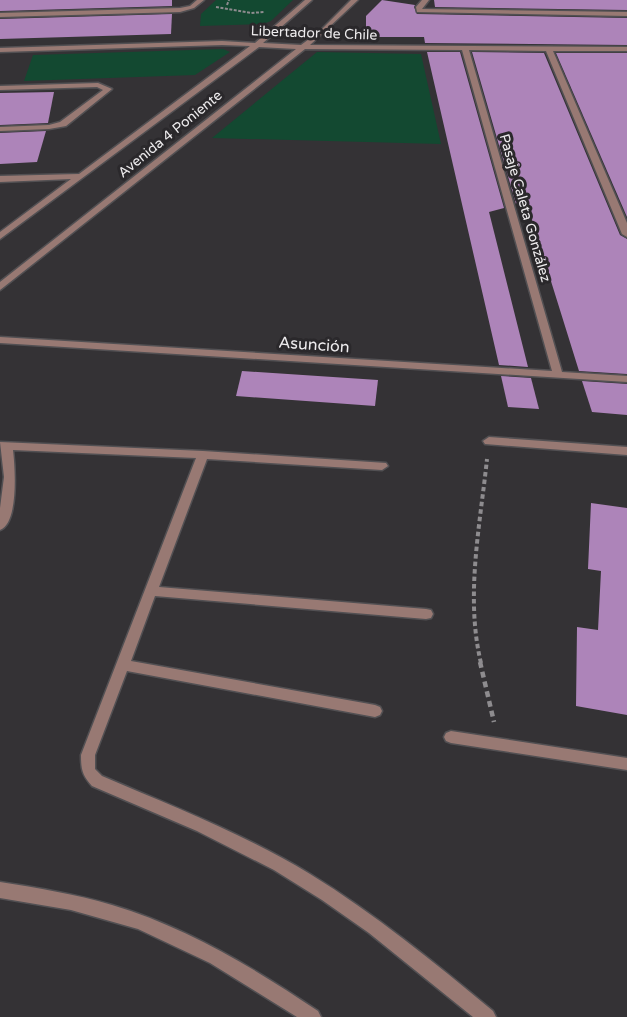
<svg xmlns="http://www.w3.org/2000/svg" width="627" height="1017" viewBox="0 0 627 1017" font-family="'Varela Round',sans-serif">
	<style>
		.green { fill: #134931 }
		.building { fill: #ad84b9 }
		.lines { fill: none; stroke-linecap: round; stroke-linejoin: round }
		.service-casing { stroke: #525053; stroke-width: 3 }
		.minor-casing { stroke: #525053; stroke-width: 3 }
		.path-far2 { stroke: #8e8c8f; stroke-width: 2; stroke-dasharray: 3 1.5; stroke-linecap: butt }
		.path-far1 { stroke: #8e8c8f; stroke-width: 4; stroke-dasharray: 4.5 3; stroke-linecap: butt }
		.path { stroke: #8e8c8f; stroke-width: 4.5; stroke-dasharray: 6 4; stroke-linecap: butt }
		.service { fill: #987973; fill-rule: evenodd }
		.minor { fill: #987973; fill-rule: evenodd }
		.labels { text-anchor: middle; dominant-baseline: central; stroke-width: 6; stroke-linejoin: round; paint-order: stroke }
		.far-street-label { font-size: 14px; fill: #eeecee; stroke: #2a282b }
		.street-label { font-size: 16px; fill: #eeecee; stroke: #2a282b }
	</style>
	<rect width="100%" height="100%" fill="#343235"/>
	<g class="green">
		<path d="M216,0h77l-22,21 -8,3 -63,2 1,-12z"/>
		<path d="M223,49l7,3 -35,23 -171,6 9,-26z"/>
		<path d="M317,52l104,2 20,90 -229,-6z"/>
	</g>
	<g class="building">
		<path d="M0,0h172v6l-172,5z"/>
		<path d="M382,0l33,5 -1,2 3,7 210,4v27l-202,-2 -1,-6h-58v-21z"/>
		<path d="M434,0h193v10l-192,-3z"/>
		<path d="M172,14l-1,20 -171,5v-20z"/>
		<path d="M427,52h33l44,156 -15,4 39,155 -29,-2z"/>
		<path d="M472,52l72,1 76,182 7,4v135l-48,-3 -53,-170 -10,3z"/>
		<path d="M556,53h71v164z"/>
		<path d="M54,92l-6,31 -48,2v-32z"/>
		<path d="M46,131l-9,31 -37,2v-31z"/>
		<path d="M242,371l136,9 -3,26 -139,-10z"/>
		<path d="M501,376l30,2 8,31 -31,-2z"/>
		<path d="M582,381l45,3v31l-35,-3z"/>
		<path d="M591,503l36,5v207l-51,-9 1,-79 21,3 3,-59 -13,-2z"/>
	</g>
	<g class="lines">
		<g class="service-casing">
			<g id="service">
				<path d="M489,437l138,10v8l-142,-11 -2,-3z"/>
				<path d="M451,731l176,27v12l-176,-27 -5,-2 -2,-4 2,-4z"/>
			</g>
		</g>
		<g class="minor-casing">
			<g id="minor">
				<path d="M197,0h7l-10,8 -14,4 -180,5v-4l180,-5 10,-2z"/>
				<path d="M305,0h7l-49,43 38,2 19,-14 31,-31h7l-48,45 317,2v4h-74l74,172v14l-5,-3 -76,-183 -77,-1 93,322 65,4v6l-627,-39v-6l552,34 -90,-321 -157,-1 -305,241v-8l296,-233 -37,-2 -259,192v-7l71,-53 -71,3v-6l79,-2 171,-128 -28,-1 -222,7v-4l222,-7 33,2z"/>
				<path d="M422,0h7l-7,9 205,3v4l-210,-4 -1,-5z"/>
				<path d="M98,83l14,6 -46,37 -17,3 -49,2v-4l49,-2 11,-3 43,-32 -6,-3 -97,3v-4z"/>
				<path d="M0,442l203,9 183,12 2,3 -6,4 -175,-11 -48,128 267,22 5,1 2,4 -2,4 -5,1 -271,-23 -24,65 244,44 5,2 2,4 -2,4 -5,2 -248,-46 -32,84v14l7,7c70,30 142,58 208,98 65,40 124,88 183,137l3,6h-23l-104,-84 -47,-33 -48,-30 -77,-39 -105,-45c-10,-11 -11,-17 -11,-31l115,-297 -183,-8c2,17 6,73 -13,80v-22l4,-31z"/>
				<path d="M0,882c38,6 75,12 112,23 74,22 142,63 206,106l3,6h-24l-87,-54 -72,-34 -67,-19 -71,-12z"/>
			</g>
		</g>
		<g class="path-far2">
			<path d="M227,5l2,-5"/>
			<path d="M216,7l35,6 13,-1"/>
		</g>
		<path class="path-far1" d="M481,663c-16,-66 -1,-137 6,-204"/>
		<path class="path" d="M480,662l14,60"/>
		<use href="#service" class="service"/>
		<use href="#minor" class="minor"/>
	</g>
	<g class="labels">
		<g class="far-street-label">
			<text transform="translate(314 33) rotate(2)">Libertador de Chile</text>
			<text transform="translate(170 134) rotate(-39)">Avenida 4 Poniente</text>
			<text transform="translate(525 208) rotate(74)">Pasaje Caleta González</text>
		</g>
		<g class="street-label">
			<text transform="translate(314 345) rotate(4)">Asunción</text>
		</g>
	</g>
</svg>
